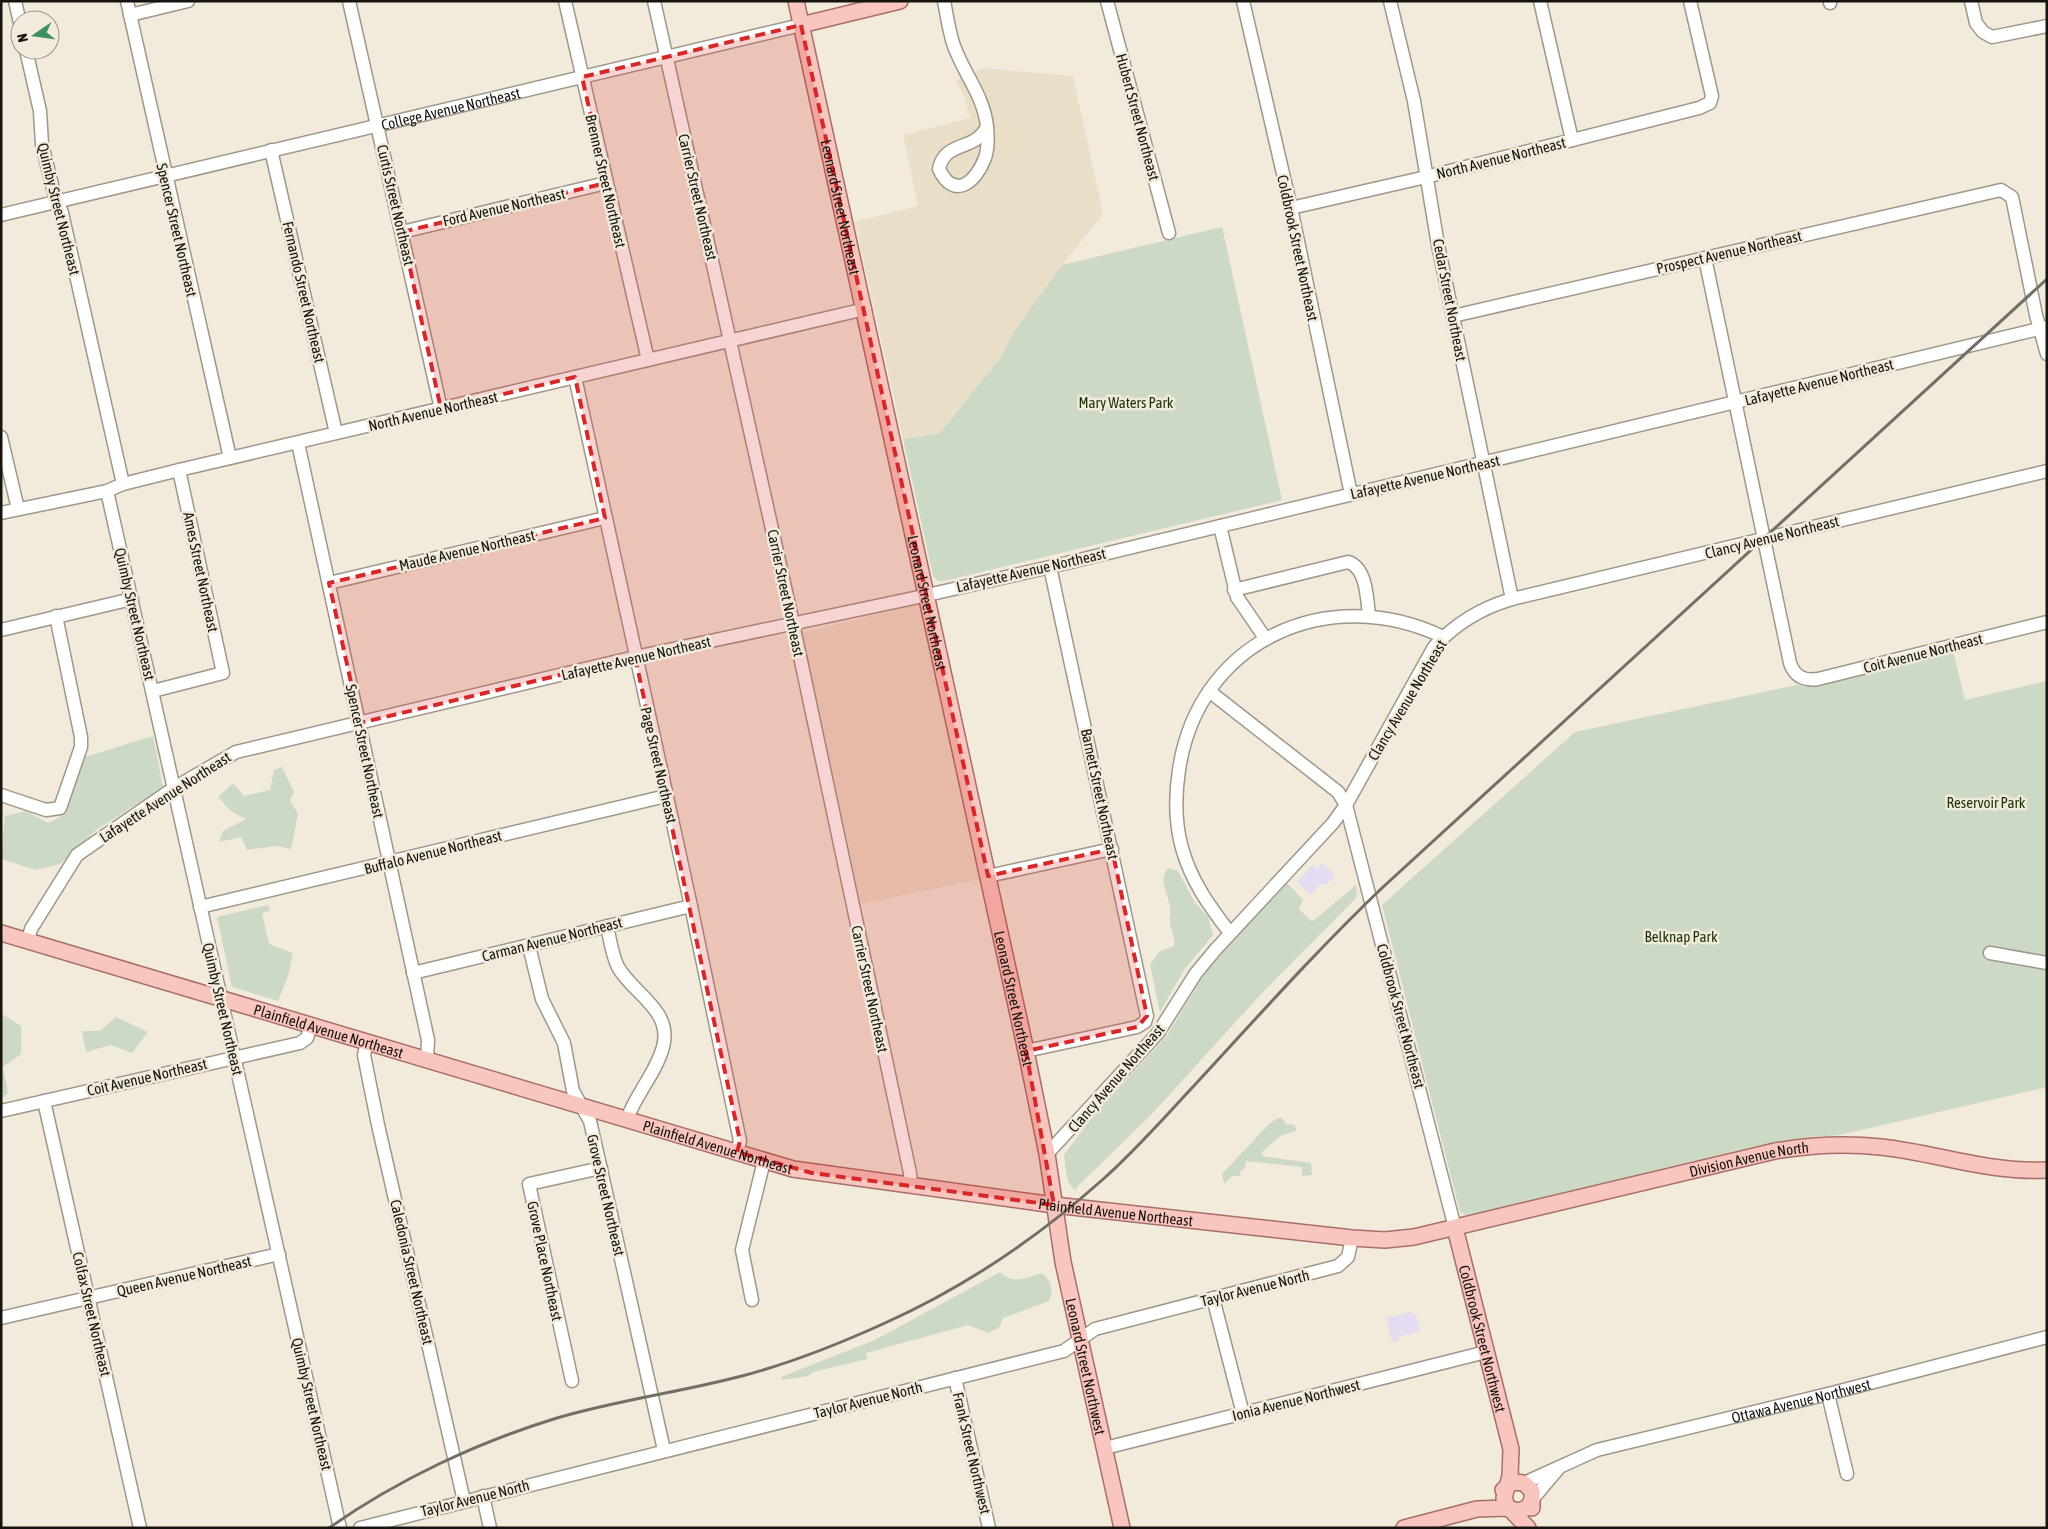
<svg xmlns="http://www.w3.org/2000/svg" width="2048" height="1529" viewBox="0 0 2048 1529" font-family="'Asap Condensed',sans-serif">
	<style>
		.built { fill: #eadec8 }
		.industrial { fill: #e5dcf1 }
		.green { fill: #ccd9c5 }
		.lines { fill: none; stroke-linecap: round; stroke-linejoin: round }
		.minor-casing { stroke: #9f9789; stroke-width: 15 }
		.major-casing { stroke: #a76f66; stroke-width: 18 }
		.minor { stroke: #fff; stroke-width: 12 }
		.major { stroke: #f8c6bf; stroke-width: 15 }
		.rail { stroke: #746f65; stroke-width: 3 }
		.marked { fill: #d62828; fill-opacity: 0.2; stroke: #d62828; stroke-width: 4; stroke-dasharray: 10 6; stroke-linejoin: round }
		.labels { text-anchor: middle; dominant-baseline: central; stroke-width: 5; stroke-linejoin: round; paint-order: stroke }
		.street-label { font-size: 15px; fill: #17140f; stroke: #f2eadb }
		.park-label { font-size: 15px; fill: #1b3308; stroke: #f2eadb }
	</style>
	<rect width="100%" height="100%" fill="#f2eadb"/>
	<g class="built">
		<path d="M982,68l91,8 30,138 -41,51 -49,68 -12,24 -61,76 -37,6 -48,-217 63,-16 -15,-71 67,-17 -5,-20 -9,-18z"/>
		<path d="M919,604l62,275 -120,25 -59,-271z"/>
	</g>
	<g class="industrial">
		<path d="M1322,863l13,12 -10,11 -4,-3 -10,12 -14,-13 15,-17 5,4z"/>
		<path d="M1410,1312l6,3 4,16 -22,6 1,4 -7,1 -6,-24z"/>
	</g>
	<g class="green">
		<path d="M1222,227l60,273 -338,81h-6l-5,-5 -30,-137 37,-6 61,-76 12,-24 49,-68z"/>
		<path d="M1953,651l12,49 82,-19v406l-207,48 -31,2 -54,9 -281,68 -9,1 -5,-3 -78,-307 193,-173 222,-47 9,2z"/>
		<path d="M153,736l10,51 -67,43 -36,34 -24,6 -35,-11 4,-43 21,-5 22,12 18,-9 16,-56z"/>
		<path d="M282,767l12,25 -4,8 8,14 -7,35 -14,-3 -30,4 -6,-13 -22,5 4,-11 23,-12 -14,-7 -14,-15 15,-14 11,13 26,-6 4,-20z"/>
		<path d="M1168,868l10,3 17,32 13,14 5,18 -29,35 -24,42 -10,-47 9,-13 15,-6c2,-9 -3,-14 -4,-23 -1,-6 1,-11 0,-16 -2,-14 -12,-27 -2,-39z"/>
		<path d="M1287,883l16,17 -4,9 11,11 3,1 43,-36 1,12 -95,96 -112,123 -74,72 1,3c-12,-5 -11,-25 -13,-36l29,-39 73,-79 36,-59 13,-18z"/>
		<path d="M268,905l2,6 -8,2 7,31 24,9 -5,23 -10,25 -46,-14 -15,-70z"/>
		<path d="M2,1014l19,12v28l-18,13 5,26 -7,6z"/>
		<path d="M116,1017l32,15 -16,21 -21,-8 -25,7 -4,-21h18z"/>
		<path d="M1278,1118h4l4,6 9,1 1,6 -16,5 -18,16v4l49,7 1,12 -10,1v-9l-56,-6 -1,7 -4,2 -1,6h-8l-8,8 -2,-10 47,-50z"/>
		<path d="M1000,1272c13,13 26,6 42,1 9,8 12,16 7,28l-46,17 -4,10 -11,5 -20,-8 -102,28 1,6 -54,13 -5,4 -26,4 -1,-3 94,-37z"/>
	</g>
	<g class="lines">
		<g class="minor-casing">
			<g id="minor">
				<path d="M15,1l5,22"/>
				<path d="M127,1l103,457"/>
				<path d="M349,1l92,408"/>
				<path d="M565,1l83,359"/>
				<path d="M654,1l137,613 119,559 1,12"/>
				<path d="M944,1c3,15 5,31 10,45 10,28 30,50 33,81 1,10 1,22 -2,31 -9,24 -31,43 -46,11 6,-29 35,-17 48,-42"/>
				<path d="M1107,1l62,232"/>
				<path d="M1243,1l48,207 60,286"/>
				<path d="M1390,1l24,100 24,144 74,354"/>
				<path d="M1540,1l32,139"/>
				<path d="M1830,1v2"/>
				<path d="M1971,1l5,22 7,9 9,5 55,-11"/>
				<path d="M130,15l58,-14"/>
				<path d="M26,50l14,61 2,33 11,45 9,24 61,271"/>
				<path d="M271,150l65,283"/>
				<path d="M1291,208l135,-31 273,-69 11,-5 2,-7 -22,-95"/>
				<path id="s1" d="M1,215l800,-190"/>
				<path d="M402,232l204,-49"/>
				<path d="M1705,258l85,405c5,14 14,18 28,16l229,-57"/>
				<path d="M1453,316l548,-126 11,7 24,118 11,39"/>
				<path d="M575,377l116,529 49,235 -3,11"/>
				<path d="M1,437l17,72"/>
				<path d="M298,443l130,597 -1,19"/>
				<path d="M107,491l233,1037"/>
				<path d="M1,513l106,-22 16,-7 56,-14 686,-161"/>
				<path d="M1220,526l17,71 28,41"/>
				<path d="M329,583l276,-65"/>
				<path d="M1234,590l114,-28c19,6 19,37 21,54"/>
				<path d="M1,630l131,-31"/>
				<path d="M153,691l70,-18 -44,-203"/>
				<path d="M1209,691l129,101 8,13 109,423"/>
				<path d="M1,795l45,15 14,-2 21,-61v-10l-25,-121"/>
				<path d="M988,876l124,-27"/>
				<path d="M200,907l466,-111"/>
				<path d="M607,926c3,13 5,29 11,41 15,27 55,43 45,80 -7,26 -27,47 -36,72"/>
				<path d="M1230,933c-20,-26 -39,-52 -48,-85 -7,-25 -7,-52 -3,-78 19,-130 150,-188 264,-133"/>
				<path d="M28,940l3,-11 46,-74 97,-67 62,-36 399,-95 279,-59 136,-31 997,-240"/>
				<path d="M529,946l13,53 22,44 9,48 17,30 74,329"/>
				<path d="M1990,953l57,10"/>
				<path d="M413,973l278,-67"/>
				<path d="M367,1042l-3,13 14,70 86,376"/>
				<path d="M1026,1051l111,-24 8,-5 2,-6 -97,-449"/>
				<path d="M44,1101l96,427"/>
				<path d="M1,1111l299,-68 7,-5 4,-13"/>
				<path d="M1047,1154l111,-121 38,-60 20,-24 117,-126 13,-18 88,-158c22,-24 47,-39 78,-48l535,-128"/>
				<path d="M1213,1298l30,116"/>
				<path d="M752,1300l-10,-50 22,-89"/>
				<path d="M1,1318l278,-64"/>
				<path d="M955,1378l34,150"/>
				<path d="M572,1381l-43,-197 72,-16"/>
				<path d="M1828,1394l19,80"/>
				<path d="M1105,1448l381,-96"/>
				<path id="s2" d="M1524,1483l73,-33 231,-56 219,-57"/>
				<path d="M483,1496l7,32"/>
				<path d="M1532,1500l26,-31"/>
				<path d="M360,1528l704,-177 31,-22 243,-63 10,-9 4,-19"/>
			</g>
		</g>
		<g class="major-casing">
			<g id="major">
				<path id="s3" d="M796,1l230,1050 21,103 16,108 59,266"/>
				<path d="M801,25l99,-24"/>
				<path id="s4" d="M1,933l792,236 261,36 298,33 33,2 29,-3 361,-86c35,-6 70,-8 106,-4 56,6 108,26 166,23"/>
				<path id="s5" d="M1455,1228l56,221 -1,27 -6,22 3,8 21,22"/>
				<path d="M1503,1490l10,-8 11,1 8,8v17"/>
				<path d="M1404,1528l73,-19 29,-1 14,3 8,-4 4,-7"/>
			</g>
		</g>
		<use href="#minor" class="minor"/>
		<use href="#major" class="major"/>
		<path class="rail" d="M329,1528c68,-48 149,-86 228,-110 61,-18 124,-26 185,-42 49,-13 97,-32 143,-53 78,-35 152,-85 216,-142 32,-28 60,-60 89,-91 63,-68 125,-138 192,-202l665,-609"/>
	</g>
	<path class="marked" d="M801,25l187,851 124,-27 35,167 -10,11 -111,24 28,154 -242,-32 -75,-21 3,-11 -105,-484 -275,66 -31,-140 276,-65 -30,-141 -134,32 -39,-177 204,-49 -24,-106z"/>
	<g class="labels">
		<g class="street-label">
			<text stroke="none"><textPath href="#s1" startOffset="462">College Avenue Northeast</textPath></text>
			<text transform="translate(1138 117) rotate(75)">Hubert Street Northeast</text>
			<text transform="translate(1501 158) rotate(-14)">North Avenue Northeast</text>
			<text transform="translate(606 181) rotate(77)">Brenner Street Northeast</text>
			<text transform="translate(698 197) rotate(77)">Carrier Street Northeast</text>
			<text transform="translate(396 205) rotate(77)">Curtis Street Northeast</text>
			<text transform="translate(504 207) rotate(-13)">Ford Avenue Northeast</text>
			<text stroke="none"><textPath href="#s3" startOffset="211">Leonard Street Northeast</textPath></text>
			<text transform="translate(59 209) rotate(76)">Quimby Street Northeast</text>
			<text transform="translate(177 230) rotate(77)">Spencer Street Northeast</text>
			<text transform="translate(1298 248) rotate(78)">Coldbrook Street Northeast</text>
			<text transform="translate(1729 252) rotate(-13)">Prospect Avenue Northeast</text>
			<text transform="translate(304 292) rotate(77)">Fernando Street Northeast</text>
			<text transform="translate(1450 300) rotate(79)">Cedar Street Northeast</text>
			<text transform="translate(1819 382) rotate(-14)">Lafayette Avenue Northeast</text>
			<text transform="translate(433 411) rotate(-13)">North Avenue Northeast</text>
			<text transform="translate(1425 477) rotate(-13)">Lafayette Avenue Northeast</text>
			<text transform="translate(1772 537) rotate(-14)">Clancy Avenue Northeast</text>
			<text transform="translate(467 550) rotate(-13)">Maude Avenue Northeast</text>
			<text transform="translate(1031 570) rotate(-13)">Lafayette Avenue Northeast</text>
			<text transform="translate(201 572) rotate(78)">Ames Street Northeast</text>
			<text transform="translate(786 593) rotate(78)">Carrier Street Northeast</text>
			<text stroke="none"><textPath href="#s3" startOffset="616">Leonard Street Northeast</textPath></text>
			<text transform="translate(135 614) rotate(77)">Quimby Street Northeast</text>
			<text transform="translate(1923 653) rotate(-14)">Coit Avenue Northeast</text>
			<text transform="translate(636 658) rotate(-13)">Lafayette Avenue Northeast</text>
			<text transform="translate(1407 700) rotate(-59)">Clancy Avenue Northeast</text>
			<text transform="translate(365 751) rotate(78)">Spencer Street Northeast</text>
			<text transform="translate(659 765) rotate(77)">Page Street Northeast</text>
			<text transform="translate(1100 794) rotate(78)">Barnett Street Northeast</text>
			<text transform="translate(165 797) rotate(-33)">Lafayette Avenue Northeast</text>
			<text transform="translate(433 852) rotate(-14)">Buffalo Avenue Northeast</text>
			<text transform="translate(552 939) rotate(-14)">Carman Avenue Northeast</text>
			<text transform="translate(870 989) rotate(78)">Carrier Street Northeast</text>
			<text stroke="none"><textPath href="#s3" startOffset="1021">Leonard Street Northeast</textPath></text>
			<text transform="translate(223 1009) rotate(77)">Quimby Street Northeast</text>
			<text transform="translate(1401 1016) rotate(75)">Coldbrook Street Northeast</text>
			<text stroke="none"><textPath href="#s4" startOffset="342">Plainfield Avenue Northeast</textPath></text>
			<text transform="translate(147 1077) rotate(-13)">Coit Avenue Northeast</text>
			<text transform="translate(1116 1078) rotate(-49)">Clancy Avenue Northeast</text>
			<text stroke="none"><textPath href="#s4" startOffset="748">Plainfield Avenue Northeast</textPath></text>
			<text stroke="none"><textPath href="#s4" startOffset="1796">Division Avenue North</textPath></text>
			<text transform="translate(606 1195) rotate(77)">Grove Street Northeast</text>
			<text stroke="none"><textPath href="#s4" startOffset="1152">Plainfield Avenue Northeast</textPath></text>
			<text transform="translate(545 1261) rotate(78)">Grove Place Northeast</text>
			<text transform="translate(412 1272) rotate(77)">Caledonia Street Northeast</text>
			<text transform="translate(184 1276) rotate(-13)">Queen Avenue Northeast</text>
			<text transform="translate(1255 1288) rotate(-14)">Taylor Avenue North</text>
			<text transform="translate(92 1314) rotate(77)">Colfax Street Northeast</text>
			<text stroke="none"><textPath href="#s5" startOffset="114">Coldbrook Street Northwest</textPath></text>
			<text stroke="none"><textPath href="#s3" startOffset="1396">Leonard Street Northwest</textPath></text>
			<text transform="translate(868 1400) rotate(-14)">Taylor Avenue North</text>
			<text transform="translate(1296 1400) rotate(-14)">Ionia Avenue Northwest</text>
			<text stroke="none"><textPath href="#s2" startOffset="290">Ottawa Avenue Northwest</textPath></text>
			<text transform="translate(312 1404) rotate(77)">Quimby Street Northeast</text>
			<text transform="translate(972 1453) rotate(77)">Frank Street Northwest</text>
			<text transform="translate(475 1498) rotate(-14)">Taylor Avenue North</text>
		</g>
		<g class="park-label">
			<text x="1126" y="402">Mary Waters Park</text>
			<text x="1986" y="802">Reservoir Park</text>
			<text x="1681" y="936">Belknap Park</text>
		</g>
	</g>
	<rect width="2048" height="1529" fill="none" stroke="#17140f" stroke-width="5"/>
	<g transform="translate(35 35) rotate(257)"><circle r="24" fill="#f2eadb" stroke="#9a9489"/>
	<path d="M0-4L9 19L0 12L-9 19Z" fill="#3d9164"/>
	<text y="-8" font-size="14" font-weight="bold" text-anchor="middle" fill="#17140f">N</text>
	</g>
</svg>
